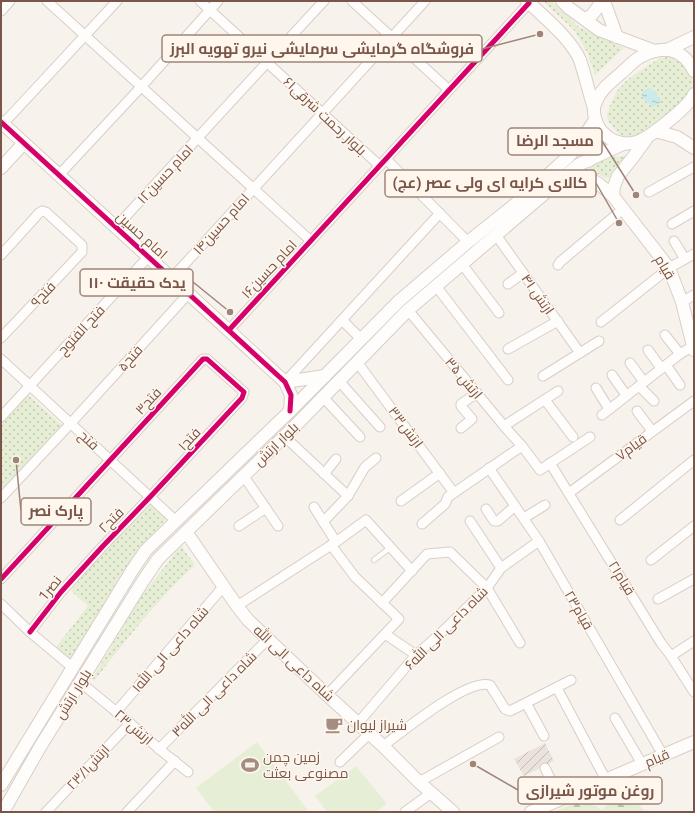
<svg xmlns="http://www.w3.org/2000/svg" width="695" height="813" viewBox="0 0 695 813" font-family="Roboto,Cairo,sans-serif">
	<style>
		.industrial { fill: url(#industrial-furrows) }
		.grass { fill: url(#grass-dots) }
		.forest { fill: url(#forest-firs) }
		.garden { fill: #e6efd5 }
		.water { fill: url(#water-ripples) }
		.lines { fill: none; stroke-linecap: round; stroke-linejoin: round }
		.lane-casing { stroke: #d7cec8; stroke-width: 6 }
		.street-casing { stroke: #d7cec8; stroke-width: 11 }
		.secondary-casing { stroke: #d8cec8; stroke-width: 14 }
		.lane { stroke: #fefdfc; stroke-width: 4.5 }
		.street { stroke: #fefdfc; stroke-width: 9 }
		.secondary { stroke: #fefdfc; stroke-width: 12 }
		.cycleway-casing { stroke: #fff7ee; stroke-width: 8 }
		.cycleway { stroke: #d6006c; stroke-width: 5 }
		.labels { text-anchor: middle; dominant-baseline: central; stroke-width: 3; stroke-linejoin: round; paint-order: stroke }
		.street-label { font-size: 14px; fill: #795649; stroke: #fff7ee }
		.poi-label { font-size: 14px; fill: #795649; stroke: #fff7ee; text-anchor: start }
		.leader { fill: none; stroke: #9e8579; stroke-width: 1.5 }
		.callout-dot { fill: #9e8579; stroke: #fff7ee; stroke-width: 1.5 }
		.callout { fill: #fff7ee; stroke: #9e8579; stroke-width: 1.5 }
		.callout-label { font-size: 15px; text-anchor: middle; font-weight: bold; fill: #795649 }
	</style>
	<defs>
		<pattern id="industrial-furrows" width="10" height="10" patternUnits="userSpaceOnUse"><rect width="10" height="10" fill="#ebe2dc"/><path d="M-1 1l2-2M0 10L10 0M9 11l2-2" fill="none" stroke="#c3bab4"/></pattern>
		<pattern id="grass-dots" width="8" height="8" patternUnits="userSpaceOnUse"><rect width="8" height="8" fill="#e6efd5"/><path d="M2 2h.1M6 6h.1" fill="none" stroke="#bfc4af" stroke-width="1.8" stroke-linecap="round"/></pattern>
		<pattern id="forest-firs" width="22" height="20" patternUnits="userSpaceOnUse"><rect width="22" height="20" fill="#e6efd5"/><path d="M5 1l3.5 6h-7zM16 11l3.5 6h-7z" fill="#bfc4af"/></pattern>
		<pattern id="water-ripples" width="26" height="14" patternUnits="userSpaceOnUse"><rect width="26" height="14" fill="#cceaea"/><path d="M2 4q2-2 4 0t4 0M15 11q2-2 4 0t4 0" fill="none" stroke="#aac0c0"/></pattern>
	</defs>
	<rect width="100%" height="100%" fill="#f8f2ec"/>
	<path class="industrial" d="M545,743l9,18 -30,15 -10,-17z"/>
	<g class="grass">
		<path d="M543,1h8l28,26 45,21 -29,27 -8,-23 -13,-22z"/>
		<path d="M674,56l7,3 11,16 1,9 -2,7 -2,5 -28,25 -26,16 -13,-1 -5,-4 -9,-11 -1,-7 4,-11 6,-12 10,-11 20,-14 13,-8z"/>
		<path d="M628,155l-11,10 -9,14 -24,-12 20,-8z"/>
		<path d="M27,394l35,31 -61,70v-72z"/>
		<path d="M152,504l14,15 -30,34 -19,28 -47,82 -14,-16 32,-41 -17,-15 34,-42z"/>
		<path d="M181,546l14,19c-38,35 -70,76 -101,116l-2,-2 48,-81z"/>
	</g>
	<path class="forest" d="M617,785l29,27h-92l29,-13 19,11 14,-13 -5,-10z"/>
	<g class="garden">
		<path d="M257,742l52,70h-95l-18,-24z"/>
		<path d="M356,766l31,38 -12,8h-48l-12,-16z"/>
	</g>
	<path class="water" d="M650,88l1,2 5,1 2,3 -1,3 5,2c-3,5 -5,7 -10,8l-2,-3c-4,-1 -5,-3 -7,-7l-2,-1c2,-5 3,-7 9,-8z"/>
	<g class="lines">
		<g class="lane-casing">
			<path id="lane" d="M374,560l17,-13"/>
		</g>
		<g class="street-casing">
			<g id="street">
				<path d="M47,1l264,240"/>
				<path d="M200,1l180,165"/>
				<path d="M352,1l97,89"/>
				<path d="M1,11l9,-10"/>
				<path d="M3,124l114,-123"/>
				<path d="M386,159l82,83"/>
				<path d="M59,175l82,-88 77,-86"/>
				<path d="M649,192l45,-25"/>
				<path d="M672,224l22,-13"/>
				<path d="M116,227c69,-75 138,-151 208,-226"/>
				<path d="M496,235l84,118"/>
				<path d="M674,241l11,18"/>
				<path d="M1,255l38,-42 3,-2 4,1 36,33v7l-81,86"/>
				<path d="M462,264l37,49"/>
				<path d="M558,265l2,-3 63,-53"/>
				<path d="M172,278l253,-277"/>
				<path d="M508,284l15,-11"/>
				<path d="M436,286l72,94"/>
				<path d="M682,302l12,-7"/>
				<path d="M408,310l96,116 18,20 18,24 50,-33"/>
				<path d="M342,320l19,19"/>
				<path d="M601,322l68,-54 25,-14"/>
				<path d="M229,330l300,-327"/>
				<path d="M665,335l15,19"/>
				<path d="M508,349l50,-28"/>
				<path d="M648,350l13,18"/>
				<path d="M1,359l175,162"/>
				<path d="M357,362l97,131"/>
				<path d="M630,363l14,19"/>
				<path d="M666,365l14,20"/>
				<path d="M612,375l14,20"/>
				<path d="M543,376l56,-35"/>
				<path d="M339,381l41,46"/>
				<path d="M285,382l155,-169"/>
				<path d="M639,386l15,15"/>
				<path d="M596,388l13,21"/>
				<path d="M323,397l37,40"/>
				<path d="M545,400l28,37"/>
				<path d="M637,411l15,20"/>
				<path d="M602,415l78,-61 13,-8"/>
				<path d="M1,417l147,-160"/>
				<path d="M504,426l54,-35"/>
				<path d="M461,428l11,-9 -11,-13v-2l16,-11"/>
				<path d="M284,436l64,60"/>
				<path d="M550,463l111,180 10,13 23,36"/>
				<path d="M489,468l50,73 124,214"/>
				<path d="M324,474l12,-15"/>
				<path d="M243,475l35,51"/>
				<path d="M569,493l125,-92"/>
				<path d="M1,498l70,-75 118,-130"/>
				<path d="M401,501l39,-28"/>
				<path d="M314,507l22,35"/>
				<path d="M486,509l8,12h4l17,-15"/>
				<path d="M524,518l21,-13"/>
				<path d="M620,520l74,-60"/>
				<path d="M470,521l31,47"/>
				<path d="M323,522l25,-26 17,-29 11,-9"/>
				<path d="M422,524l23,-20 3,-7 74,-51"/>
				<path d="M239,526l27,-18"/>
				<path d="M651,560l43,-34"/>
				<path d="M1,579l202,-220h4l37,33 -2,6 -92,99 -47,49 -42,46 -31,40"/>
				<path d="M658,599l36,-20"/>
				<path d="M382,603l45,-49 23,-2 37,36 33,55"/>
				<path d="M1,604l29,28 43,36"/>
				<path d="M237,606l99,-64 30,-22 46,51"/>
				<path d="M385,634l31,21"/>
				<path d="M671,656l23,-15"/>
				<path d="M80,682l50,41 29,26 29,23"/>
				<path d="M557,688l49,92"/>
				<path d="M327,695l72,-76 -44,-42 -24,-32"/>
				<path d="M526,703l18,33"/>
				<path d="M116,712l107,-125"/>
				<path d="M615,718l27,46"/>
				<path d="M358,723l58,-68 26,-23 45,-44 14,-20 38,-27"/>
				<path d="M383,746c19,-14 84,-68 107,-61l15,24 5,2 61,-31"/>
				<path d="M159,749l109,-110"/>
				<path d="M340,762l29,-28"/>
				<path d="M545,768l15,31"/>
				<path d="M419,782l80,-45"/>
				<path d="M46,812l84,-89"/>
				<path d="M127,812l48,-51"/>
				<path d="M405,812l26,-19"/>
			</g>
		</g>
		<g class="secondary-casing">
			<g id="secondary">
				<path d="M527,1c17,16 44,38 53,59 5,15 9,33 14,48"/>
				<path d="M562,1l7,7 30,22 56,21"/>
				<path d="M604,1l13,36"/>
				<path d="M584,19l7,-3 8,-10 1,-5"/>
				<path d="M667,50l27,-13"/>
				<path d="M694,71c-12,-24 -31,-26 -54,-14 -7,4 -14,12 -21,18 -9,8 -19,15 -23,27 -1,2 -2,4 -2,6 -1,7 3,17 7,23 2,2 5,4 7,6 7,6 19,8 29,5 12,-4 53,-36 57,-48"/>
				<path d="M1,122l284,260 6,13 -1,16"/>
				<path d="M655,131l22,6 17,11"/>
				<path d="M579,144c7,-4 18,-2 16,9 -1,3 -4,5 -7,8"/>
				<path d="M1,168l23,-25"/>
				<path d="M569,173l16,3 14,8 14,12 56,72 13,34 12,48"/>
				<path d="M613,196l1,-10 4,-10 16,-20 13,-18"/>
				<path d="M285,382l40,-6"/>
				<path d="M186,532l51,74 11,14 79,75 56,51 36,36 34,30"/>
				<path d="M1,785l132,-216 13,-19 144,-139 109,-110 69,-59 50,-40 51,-46 8,-9 18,-27"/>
				<path d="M3,812l37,-65 103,-166 15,-22 139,-135 111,-114 170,-145 45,-21"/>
				<path d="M531,812l163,-70"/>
			</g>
		</g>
		<use href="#lane" class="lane"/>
		<use href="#street" class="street"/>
		<use href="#secondary" class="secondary"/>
		<g class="cycleway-casing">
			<g id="cycleway">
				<path d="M1,122l284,260 6,13 -1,16"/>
				<path d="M229,330l300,-327"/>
				<path d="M1,579l202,-220h4l37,33 -2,6 -92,99 -47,49 -42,46 -31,40"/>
			</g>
		</g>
		<use href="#cycleway" class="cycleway"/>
	</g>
	<defs>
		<g id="cafe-bare" transform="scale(1.38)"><path d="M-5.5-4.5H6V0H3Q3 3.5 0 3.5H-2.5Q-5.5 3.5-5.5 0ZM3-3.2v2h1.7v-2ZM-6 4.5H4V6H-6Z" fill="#a58d82" stroke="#fff7ee" stroke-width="2.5" paint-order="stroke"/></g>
		<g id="stadium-bare" transform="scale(1.38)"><path d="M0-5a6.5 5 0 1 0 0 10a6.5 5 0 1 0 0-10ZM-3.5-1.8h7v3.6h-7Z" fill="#a58d82" stroke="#fff7ee" stroke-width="2.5" paint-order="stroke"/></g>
	</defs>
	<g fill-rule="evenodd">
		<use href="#cafe-bare" x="334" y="725"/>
		<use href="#stadium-bare" x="250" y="765"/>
	</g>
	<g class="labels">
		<g class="street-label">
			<text transform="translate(325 116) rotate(43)">بلوار رحمت شرقی۶۱</text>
			<text transform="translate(165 174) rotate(-47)">امام حسین۱۲</text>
			<text transform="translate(221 224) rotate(-48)">امام حسین۱۴</text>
			<text transform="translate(142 235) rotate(42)">امام حسین</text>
			<text transform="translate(665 267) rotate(59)">قیام</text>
			<text transform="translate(269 269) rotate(-47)">امام حسین۱۶</text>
			<text transform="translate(43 294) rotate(-47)">۹فتح</text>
			<text transform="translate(538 294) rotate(55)">ارتش ۴۱</text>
			<text transform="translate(81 330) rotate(-47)">فتح الفتوح</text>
			<text transform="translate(130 358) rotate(-48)">۵فتح</text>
			<text transform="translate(464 378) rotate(50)">ارتش ۳۵</text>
			<text transform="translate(148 401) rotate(-47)">۳فتح</text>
			<text transform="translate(406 427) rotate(53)">ارتش۳۳</text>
			<text transform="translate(189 439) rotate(-47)">۱فتح</text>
			<text transform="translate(89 440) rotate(43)">فتح</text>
			<text transform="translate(276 444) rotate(-44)">بلوار ارتش</text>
			<text transform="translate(631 447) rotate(-37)">قیام۷</text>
			<text transform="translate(111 520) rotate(-45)">۲فتح</text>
			<text transform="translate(622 578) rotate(58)">قیام۲۱</text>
			<text transform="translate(50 588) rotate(-51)">1نصر</text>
			<text transform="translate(579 610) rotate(60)">قیام۲۳</text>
			<text transform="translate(446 628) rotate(-45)">شاه داعی الی الله۶</text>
			<text transform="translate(170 649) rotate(-49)">شاه داعی الی الله۱</text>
			<text transform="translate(294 663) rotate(43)">شاه داعی الی الله</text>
			<text transform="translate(73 694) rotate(-58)">بلوار ارتش</text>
			<text transform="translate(214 694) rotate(-45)">شاه داعی الی الله۳</text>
			<text transform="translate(134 727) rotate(41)">ارتش۲۳</text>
			<text transform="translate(657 758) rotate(-23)">قیام</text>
			<text transform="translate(88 767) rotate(-47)">۲۳/۱ارتش</text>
		</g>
		<g class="poi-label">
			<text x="347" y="725">شیراز لیوان</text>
			<text x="263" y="757">زمین چمن<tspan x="263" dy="16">مصنوعی بعثت</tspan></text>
		</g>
	</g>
	<path class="leader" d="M540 34L482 49M636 195L602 141M619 223L596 183M230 312L193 282M16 460L21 511M473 764L518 790"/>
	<g class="callout-dot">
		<circle cx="540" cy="34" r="4"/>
		<circle cx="636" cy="195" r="4"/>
		<circle cx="619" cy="223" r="4"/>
		<circle cx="230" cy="312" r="4"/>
		<circle cx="16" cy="460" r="4"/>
		<circle cx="473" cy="764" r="4"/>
	</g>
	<g class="callout">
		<rect x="162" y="35" width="320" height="27" rx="4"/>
		<rect x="508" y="128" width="94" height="27" rx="4"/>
		<rect x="385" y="170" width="211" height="27" rx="4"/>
		<rect x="80" y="269" width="113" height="27" rx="4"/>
		<rect x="21" y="498" width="70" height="27" rx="4"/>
		<rect x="518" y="777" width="144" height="27" rx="4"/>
	</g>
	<g class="callout-label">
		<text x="322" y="54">فروشگاه گرمایشی سرمایشی نیرو تهویه البرز</text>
		<text x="555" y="146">مسجد الرضا</text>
		<text x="490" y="188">کالای کرایه ای ولی عصر (عج)</text>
		<text x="137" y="288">یدک حقیقت ۱۱۰</text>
		<text x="56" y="516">پارک نصر</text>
		<text x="590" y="796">روغن موتور شیرازی</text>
	</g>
	<rect width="695" height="813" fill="none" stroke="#795649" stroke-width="4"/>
</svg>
